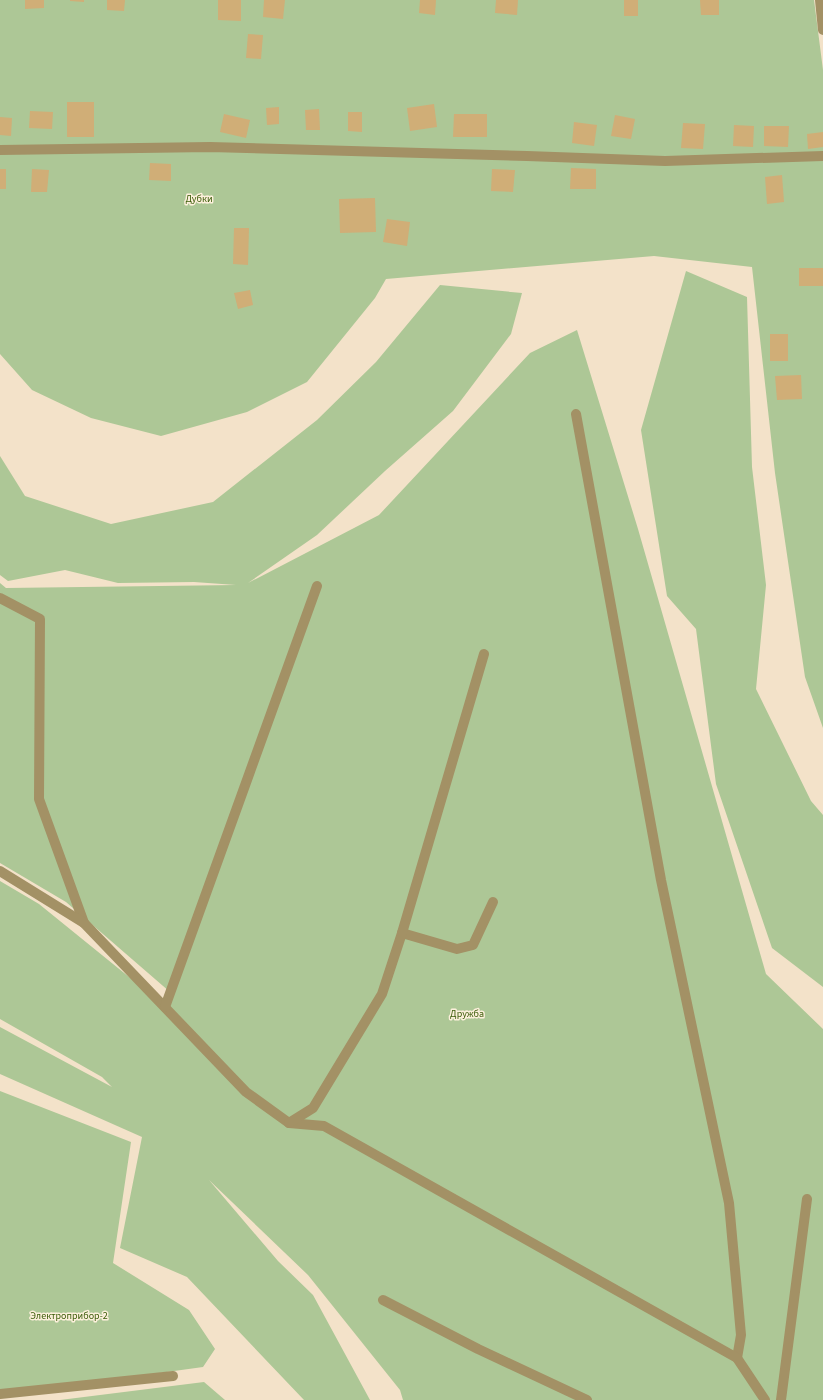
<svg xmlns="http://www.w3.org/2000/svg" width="823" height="1400" viewBox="0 0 823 1400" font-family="'Source Sans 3',sans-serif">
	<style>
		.green { fill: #adc796 }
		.building { fill: #d0ae77 }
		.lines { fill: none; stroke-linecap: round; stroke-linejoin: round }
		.lane { stroke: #a39165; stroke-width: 10 }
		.labels { text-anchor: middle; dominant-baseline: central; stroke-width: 3; stroke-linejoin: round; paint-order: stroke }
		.park-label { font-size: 10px; fill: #385a06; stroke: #fdf0dc }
	</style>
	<rect width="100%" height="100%" fill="#f3e2c9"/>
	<g class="green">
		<path d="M0,0h814l9,70v658l-18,-51 -30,-204 -23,-206 -98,-11 -268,23 -11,19 -68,84 -60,30 -86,24 -70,-18 -59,-28 -32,-36z"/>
		<path d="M686,271l61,26 5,170 14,118 -10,104 55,112 12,14v172l-51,-39 -56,-164 -20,-155 -29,-33 -26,-166z"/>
		<path d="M440,285l82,8 -11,41 -58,77 -68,60 -68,64 -69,48 131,-68 151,-162 47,-23 61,199 128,445 57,55v371h-420l-3,-10 -92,-115 -99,-95 69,81 35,34 57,105h-66l-117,-123 -67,-29 22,-111 -142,-63v-47l112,60 -10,-10 -102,-58v-138l39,23 95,77 25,24 11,-13 -104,-90 -66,-39v-280l6,5 230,-3 -42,-3 -76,1 -53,-13 -57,11 -8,-6v-119l25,40 86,28 102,-22 104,-82 59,-58z"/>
		<path d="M0,1091l131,51 -18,121 76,47 26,39 -12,18 -203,28z"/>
		<path d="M204,1382l21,18h-165z"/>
	</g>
	<g class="building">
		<path d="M25,0h19v8l-19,1z"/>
		<path d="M70,0h14v2l-14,-1z"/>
		<path d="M107,0h18l-1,11 -17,-1z"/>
		<path d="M218,0h23v21l-23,-1z"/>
		<path d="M264,0h21l-2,19 -20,-2z"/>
		<path d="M420,0h16l-1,15 -16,-2z"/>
		<path d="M496,0h22l-1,15 -22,-2z"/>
		<rect x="624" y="0" width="14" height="16"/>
		<path d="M700,0h19v15h-18z"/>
		<path d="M248,34l15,1 -2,24 -15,-1z"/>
		<rect x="67" y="102" width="27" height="35"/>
		<path d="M434,104l3,23 -27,4 -3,-23z"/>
		<path d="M279,107v17l-12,1 -1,-17z"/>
		<path d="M319,109l1,21h-14l-1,-20z"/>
		<path d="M30,111l23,1 -1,17 -23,-1z"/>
		<path d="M348,112h14v20l-14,-1z"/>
		<path d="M224,114l26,6 -4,18 -26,-6z"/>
		<path d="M454,114h33v23h-34z"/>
		<path d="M615,115l20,4 -4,20 -20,-3z"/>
		<path d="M0,117l12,1 -1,18 -11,-1z"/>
		<path d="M574,122l23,3 -3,21 -22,-3z"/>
		<path d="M683,123l22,1 -2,25 -22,-1z"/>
		<path d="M734,125l20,1 -1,21 -20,-1z"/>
		<path d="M764,126h25l-1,21 -24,-1z"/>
		<path d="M823,132v15l-15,2 -1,-15z"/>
		<path d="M150,163l21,1v17l-22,-1z"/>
		<path d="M571,168l25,1v20h-26z"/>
		<rect x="0" y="169" width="6" height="20"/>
		<path d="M32,169l17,1 -2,22h-16z"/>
		<path d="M492,169l23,1 -2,22 -22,-1z"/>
		<path d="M782,175l2,27 -17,2 -2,-27z"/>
		<path d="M375,198l1,34 -36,1 -1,-34z"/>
		<path d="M387,219l23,3 -3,24 -24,-4z"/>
		<path d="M234,228h15l-1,37 -15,-1z"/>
		<rect x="799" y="268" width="24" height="18"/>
		<path d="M250,290l3,15 -15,4 -4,-16z"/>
		<rect x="770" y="334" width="18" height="27"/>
		<path d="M801,375l1,24 -25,1 -2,-24z"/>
	</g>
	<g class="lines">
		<g class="lane">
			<path d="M820,0l3,30"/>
			<path d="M0,150l210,-3 317,9 138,5 158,-5"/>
			<path d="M576,414l85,466 68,323 12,132 -4,23"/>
			<path d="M0,598l40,21 -1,180 45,124"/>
			<path d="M0,871l84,52 162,169 43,31 35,3 413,232 28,42"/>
			<path d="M402,933l55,16 16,-4 20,-43"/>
			<path d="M165,1007l152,-421"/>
			<path d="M289,1123l24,-15 69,-114 20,-61 82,-279"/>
			<path d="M383,1300l95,49 109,51"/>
			<path d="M0,1394l173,-18"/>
			<path d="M781,1400l26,-201"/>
		</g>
	</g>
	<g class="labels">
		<g class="park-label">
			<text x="199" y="199">Дубки</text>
			<text x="467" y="1014">Дружба</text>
			<text x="69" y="1316">Электроприбор-2</text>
		</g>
	</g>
</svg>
